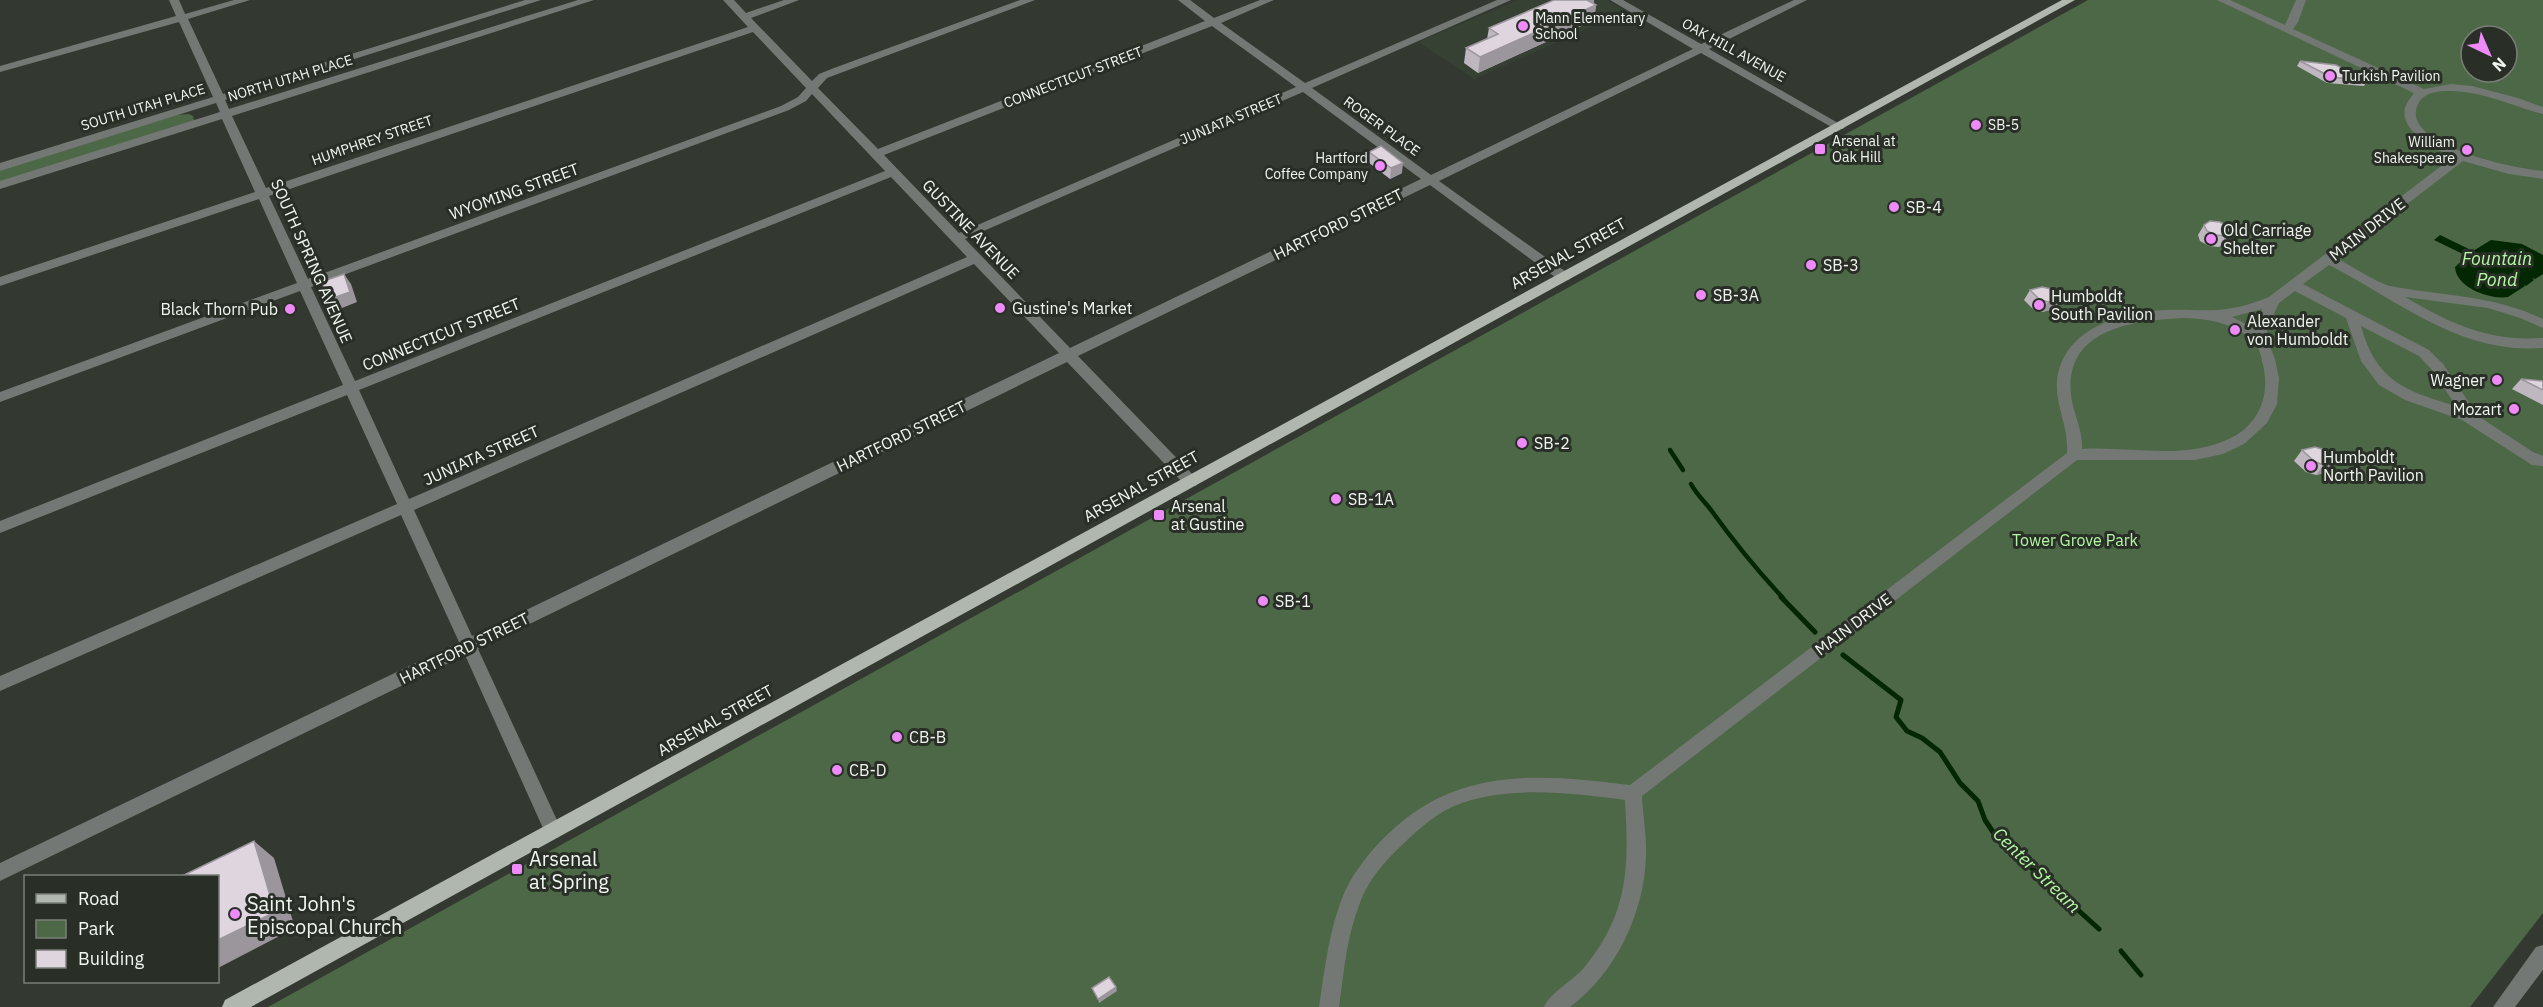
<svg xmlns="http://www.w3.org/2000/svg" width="2543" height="1007" viewBox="0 0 2543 1007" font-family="'IBM Plex Sans',sans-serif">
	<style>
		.built { fill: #364133 }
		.green { fill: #4d6846; fill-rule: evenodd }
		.water { fill: #032700 }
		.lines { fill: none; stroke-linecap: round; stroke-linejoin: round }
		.stream-far1 { stroke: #032700; stroke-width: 4.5 }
		.stream { stroke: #032700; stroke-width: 5 }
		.minor { fill: #747874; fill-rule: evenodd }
		.major { fill: #b0b7af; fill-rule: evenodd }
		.wall { fill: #bfb7c0 }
		.shaded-wall { fill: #9b959c }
		.building { fill: #ded5df; stroke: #9b959c; stroke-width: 1.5 }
		.poi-dot { fill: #ee8bf8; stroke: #292f27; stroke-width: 2 }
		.labels { text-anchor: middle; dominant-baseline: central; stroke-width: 6; stroke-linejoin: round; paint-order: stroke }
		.far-poi-label { font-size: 14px; fill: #f1f6f0; stroke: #292f27; text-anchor: start }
		.far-street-label { font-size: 14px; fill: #f1f6f0; stroke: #292f27 }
		.street-label { font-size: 16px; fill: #f1f6f0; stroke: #292f27 }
		.poi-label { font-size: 16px; fill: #f1f6f0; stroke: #292f27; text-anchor: start }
		.park-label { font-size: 16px; fill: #b2f7a2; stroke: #292f27 }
		.water-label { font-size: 18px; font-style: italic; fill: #b4f9a3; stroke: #292f27 }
		.near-poi-label { font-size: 20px; fill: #f1f6f0; stroke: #292f27; text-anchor: start }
	</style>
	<rect width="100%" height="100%" fill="#333931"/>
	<path class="built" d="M1518,0h89l19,11 -152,68 -56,-37z"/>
	<g class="green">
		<path d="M2088,0h455v913l-73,94h-2202zM2471,36h36v36h-36z"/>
		<path d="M189,114l4,2 1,5 -194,62v-13l177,-55z"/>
	</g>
	<path class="water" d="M2440,235l33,16 18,-11 31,4 21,11v19l-8,5 -3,-1 2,2 -8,6 -3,-2 2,2 -17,11c-17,3 -52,-9 -53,-30l12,-11 -33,-16z"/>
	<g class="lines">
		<g class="stream-far1">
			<path d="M1670,450l13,20"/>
			<path d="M1691,484c6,11 13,17 20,26 23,32 45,59 72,88"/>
		</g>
		<g class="stream">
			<path d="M1781,597l34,35"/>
			<path d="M1843,655l58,45 -5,17 11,14 15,7 18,14 20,31 18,18 7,19 10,15 104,94"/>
			<path d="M2121,951l20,24"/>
		</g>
		<g class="minor">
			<path d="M169,0h10l6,14 49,-14h16l-62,19 35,75 302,-94h16l-316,100 4,9 349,-109h16l-362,116 34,72 482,-161 -25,-27h11l12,13 38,-13h15l-48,18 61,63 7,-7 15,-6 186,-68h15l-208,78 -9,10 60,61 327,-128 -27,-21h12l24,18 46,-18h14l-53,23 84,60 192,-83h14l-199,88 119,87 262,-126 -83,-49h13l78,44 93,-44h13l-98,49 136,78 -2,2h-8l-134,-76 -262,128 130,93 1,3 -1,3h-10l-129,-95 -352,171 118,122 2,4 -2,4h-10l-119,-124 -589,287 84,182 -3,6 -6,2 -6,-2 -82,-182 -465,226v-18l459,-221 -58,-127 -401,176v-15l397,-172 -50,-109 -347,138v-12l343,-136 -43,-94 -300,111v-10l297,-109 -38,-84 -259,87v-9l255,-85 -33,-73 -222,70v-8l220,-69 -4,-9 -216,68v-8l213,-66 -34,-75 -179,50v-6l176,-50zM1212,26l84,61 -337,146 -75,-78zM753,32l53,56 -8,9 -17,9 -473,173 -39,-83zM1303,92l118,87 -351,169 -105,-109zM812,94l73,77 -530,210 -44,-94 478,-177 17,-9zM891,177l76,80 -558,242 -50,-109zM974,264l85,89 -587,283 -58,-126z"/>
			<path d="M2217,0h13l55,25 11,-25h10l-8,22 -5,7 131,60 27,-5 21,2 46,12 25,9v7c-31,-8 -60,-23 -93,-23 -12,0 -26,1 -32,13 -20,42 100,65 125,67v8l-34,-5 -46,-13 -126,97c10,6 45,27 53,28 52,10 104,9 153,33v9l-23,-10 -32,-10 -83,-11c46,27 84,45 138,41v10c-85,6 -143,-47 -214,-83l-26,19 126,66 14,14 35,52 55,36 10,4v10l-11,-1 -70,-45 -57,-20 -26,-15 -18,-24 -15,-43 -51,-27 -16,12 -12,26v10l8,20 4,19 -2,26 -10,19 -23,21 -21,10 -28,6h-118l-435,336c1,21 5,41 4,61 -2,56 -30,116 -76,150h-26c6,-14 28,-26 39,-38 46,-55 46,-102 42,-169 -55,-7 -130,-17 -181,11 -15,9 -30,22 -42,34 -16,15 -33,34 -41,55 -14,34 -17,71 -22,107h-20c6,-39 10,-79 26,-116 10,-21 27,-42 44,-58 70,-67 152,-59 241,-48l437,-332c2,-25 -12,-48 -10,-72 6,-53 64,-69 109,-71 17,-1 34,1 50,0 19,-1 36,-6 53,-13l184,-140c-17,-8 -57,-27 -47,-52 2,-4 6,-9 8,-12zM2262,309l-8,19 -22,-11zM2185,318c25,1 49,5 68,23 5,4 8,13 9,20 9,31 -1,62 -31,77 -47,23 -100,8 -149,11 1,-19 -9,-36 -11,-54 -7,-68 66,-75 114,-77zM2361,326l58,30 14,15 23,35c-51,-15 -80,-25 -95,-80z"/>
			<path d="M2543,945v25l-28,37h-22l43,-60z"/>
		</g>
		<path class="major" d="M2062,0h13l-1824,1007h-29l3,-7z"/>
	</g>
	<g class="wall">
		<path d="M1554,0h40v4l2,1 -2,15 -116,53 -14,-10 2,-15 21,-9 2,-11z"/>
		<path d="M2300,61l67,20 -3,5 -37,-3 -30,-17z"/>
		<path d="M1369,152l33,21 -12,6 -22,-17z"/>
		<path d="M2220,222l8,19 -9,6 -10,-1 -9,-5 -2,-6 6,-10z"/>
		<path d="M2030,290l30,9 -5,10 -13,3 -8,-2 -10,-10z"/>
		<path d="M2521,379l22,2v24l-31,-16z"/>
		<path d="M2302,450l36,11 -9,11 -13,3 -10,-3 -12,-11z"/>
	</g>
	<g class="shaded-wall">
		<path d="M1586,0h8l-1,7 3,-2 -2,15 -116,53 2,-16z"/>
		<path d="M1403,163l-1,10 -12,6 1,-11z"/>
		<path d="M2235,231l-7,10 -9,6 7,-11z"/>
		<path d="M344,274l7,10 6,18 -20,8 -7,-11z"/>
		<path d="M2060,299l-5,10 -13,3 6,-10z"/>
		<path d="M2338,461l-9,11 -13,3 8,-10z"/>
		<path d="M254,841l20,17 21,70 -77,40v-28z"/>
		<path d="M1116,987l1,4 -18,12 -1,-4z"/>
	</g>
	<g class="building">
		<path d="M1554,0h33l9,5 -116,52 -14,-9 32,-14 -9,-6z"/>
		<path d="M2300,61l36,4 31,16 -36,-4z"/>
		<path d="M1381,146l22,17 -12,5 -22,-16z"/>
		<path d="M2210,221l10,1 15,9 -9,5 -10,-1 -9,-4 -3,-6z"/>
		<path d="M344,274l6,18 -20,7 -9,-17z"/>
		<path d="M2042,287l9,2 9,10 -12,3 -9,-3 -9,-9z"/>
		<path d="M2521,379l22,2v9z"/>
		<path d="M2315,447l10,3 13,11 -14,4 -9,-3 -13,-12z"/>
		<path d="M254,841l21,71 -57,28v-64h-36z"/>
		<path d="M1109,977l7,10 -18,12 -6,-11z"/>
	</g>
	<g class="poi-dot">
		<circle cx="1523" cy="26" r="6"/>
		<circle cx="2330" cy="76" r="6"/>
		<circle cx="1976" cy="125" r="6"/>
		<rect x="1814" y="143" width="12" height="12" rx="3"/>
		<circle cx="2467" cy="150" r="6"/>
		<circle cx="1380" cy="166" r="6"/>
		<circle cx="1894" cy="207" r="6"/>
		<circle cx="2211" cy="239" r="6"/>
		<circle cx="1811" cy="265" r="6"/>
		<circle cx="1701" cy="295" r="6"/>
		<circle cx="2039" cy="305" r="6"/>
		<circle cx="1000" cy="308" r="6"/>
		<circle cx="290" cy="309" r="6"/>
		<circle cx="2235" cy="330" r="6"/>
		<circle cx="2497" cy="380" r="6"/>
		<circle cx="2514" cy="409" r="6"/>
		<circle cx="1522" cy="443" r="6"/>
		<circle cx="2311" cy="466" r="6"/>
		<circle cx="1336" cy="499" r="6"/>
		<rect x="1153" y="509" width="12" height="12" rx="3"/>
		<circle cx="1263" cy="601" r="6"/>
		<circle cx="897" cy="737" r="6"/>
		<circle cx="837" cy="770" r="6"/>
		<rect x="511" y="863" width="12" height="12" rx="3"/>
		<circle cx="235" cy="914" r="6"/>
	</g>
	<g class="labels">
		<g class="far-poi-label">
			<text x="1535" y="18">Mann Elementary<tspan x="1535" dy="16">School</tspan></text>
			<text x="2342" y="76">Turkish Pavilion</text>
			<text x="1988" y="125">SB-5</text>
			<text x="1832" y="141">Arsenal at<tspan x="1832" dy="16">Oak Hill</tspan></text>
			<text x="2455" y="142" text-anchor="end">William<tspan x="2455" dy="16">Shakespeare</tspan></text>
			<text x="1368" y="158" text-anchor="end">Hartford<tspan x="1368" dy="16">Coffee Company</tspan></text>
		</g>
		<g class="far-street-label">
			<text transform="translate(1734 50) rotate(29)">OAK HILL AVENUE</text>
			<text transform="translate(1073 77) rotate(-21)">CONNECTICUT STREET</text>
			<text transform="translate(290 78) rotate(-17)">NORTH UTAH PLACE</text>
			<text transform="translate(143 107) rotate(-17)">SOUTH UTAH PLACE</text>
			<text transform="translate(1231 119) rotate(-23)">JUNIATA STREET</text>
			<text transform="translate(1382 126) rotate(36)">ROGER PLACE</text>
			<text transform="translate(372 140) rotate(-19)">HUMPHREY STREET</text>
		</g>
		<g class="street-label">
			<text transform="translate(514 191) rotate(-20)">WYOMING STREET</text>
			<text transform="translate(1338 224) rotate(-26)">HARTFORD STREET</text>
			<text transform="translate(971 229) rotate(46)">GUSTINE AVENUE</text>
			<text transform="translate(2367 229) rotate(-38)">MAIN DRIVE</text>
			<text transform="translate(1568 253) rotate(-29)">ARSENAL STREET</text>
			<text transform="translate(312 261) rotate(66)">SOUTH SPRING AVENUE</text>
			<text transform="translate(441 334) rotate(-22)">CONNECTICUT STREET</text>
			<text transform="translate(901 436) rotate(-26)">HARTFORD STREET</text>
			<text transform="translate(481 455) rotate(-24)">JUNIATA STREET</text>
			<text transform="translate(1141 486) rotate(-29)">ARSENAL STREET</text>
			<text transform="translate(1853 624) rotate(-37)">MAIN DRIVE</text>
			<text transform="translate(464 648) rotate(-26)">HARTFORD STREET</text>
			<text transform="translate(715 720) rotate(-29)">ARSENAL STREET</text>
		</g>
		<g class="poi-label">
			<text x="1906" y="207">SB-4</text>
			<text x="2223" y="230">Old Carriage<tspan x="2223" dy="18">Shelter</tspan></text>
			<text x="1823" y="265">SB-3</text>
			<text x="1713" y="295">SB-3A</text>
			<text x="2051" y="296">Humboldt<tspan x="2051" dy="18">South Pavilion</tspan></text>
			<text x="1012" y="308">Gustine's Market</text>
			<text x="278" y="309" text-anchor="end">Black Thorn Pub</text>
			<text x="2247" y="321">Alexander<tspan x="2247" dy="18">von Humboldt</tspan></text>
			<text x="2485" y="380" text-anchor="end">Wagner</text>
			<text x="2502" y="409" text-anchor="end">Mozart</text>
			<text x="1534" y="443">SB-2</text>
			<text x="2323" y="457">Humboldt<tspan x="2323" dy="18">North Pavilion</tspan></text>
			<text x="1348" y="499">SB-1A</text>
			<text x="1171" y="506">Arsenal<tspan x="1171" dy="18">at Gustine</tspan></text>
			<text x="1275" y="601">SB-1</text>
			<text x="909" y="737">CB-B</text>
			<text x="849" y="770">CB-D</text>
		</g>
		<g class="park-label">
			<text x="2075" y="540">Tower Grove Park</text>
		</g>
		<g class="water-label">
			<text x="2497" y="258">Fountain<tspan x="2497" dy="21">Pond</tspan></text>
			<text transform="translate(2037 870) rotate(44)">Center Stream</text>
		</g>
		<g class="near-poi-label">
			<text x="529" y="858">Arsenal<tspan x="529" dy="23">at Spring</tspan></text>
			<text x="247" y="903">Saint John's<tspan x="247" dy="23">Episcopal Church</tspan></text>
		</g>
	</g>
	<rect x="24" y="875" width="195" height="108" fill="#292f27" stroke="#797f77" stroke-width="1.5"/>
	<rect x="36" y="894" width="30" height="9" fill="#b0b7af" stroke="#797f77" stroke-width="1.5"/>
	<text x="78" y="905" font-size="18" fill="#f1f6f0">Road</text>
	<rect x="36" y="920" width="30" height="18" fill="#4d6846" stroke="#797f77" stroke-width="1.5"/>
	<text x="78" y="935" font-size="18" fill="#f1f6f0">Park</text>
	<rect x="36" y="950" width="30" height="18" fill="#ded5df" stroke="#797f77" stroke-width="1.5"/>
	<text x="78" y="965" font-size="18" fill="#f1f6f0">Building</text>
	<g transform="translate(2489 54) rotate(136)"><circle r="28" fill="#292f27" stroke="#797f77" stroke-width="1.5"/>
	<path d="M0-4.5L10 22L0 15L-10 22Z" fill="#ee8bf8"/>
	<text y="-9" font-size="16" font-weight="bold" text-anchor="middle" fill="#f1f6f0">N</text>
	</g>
</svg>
